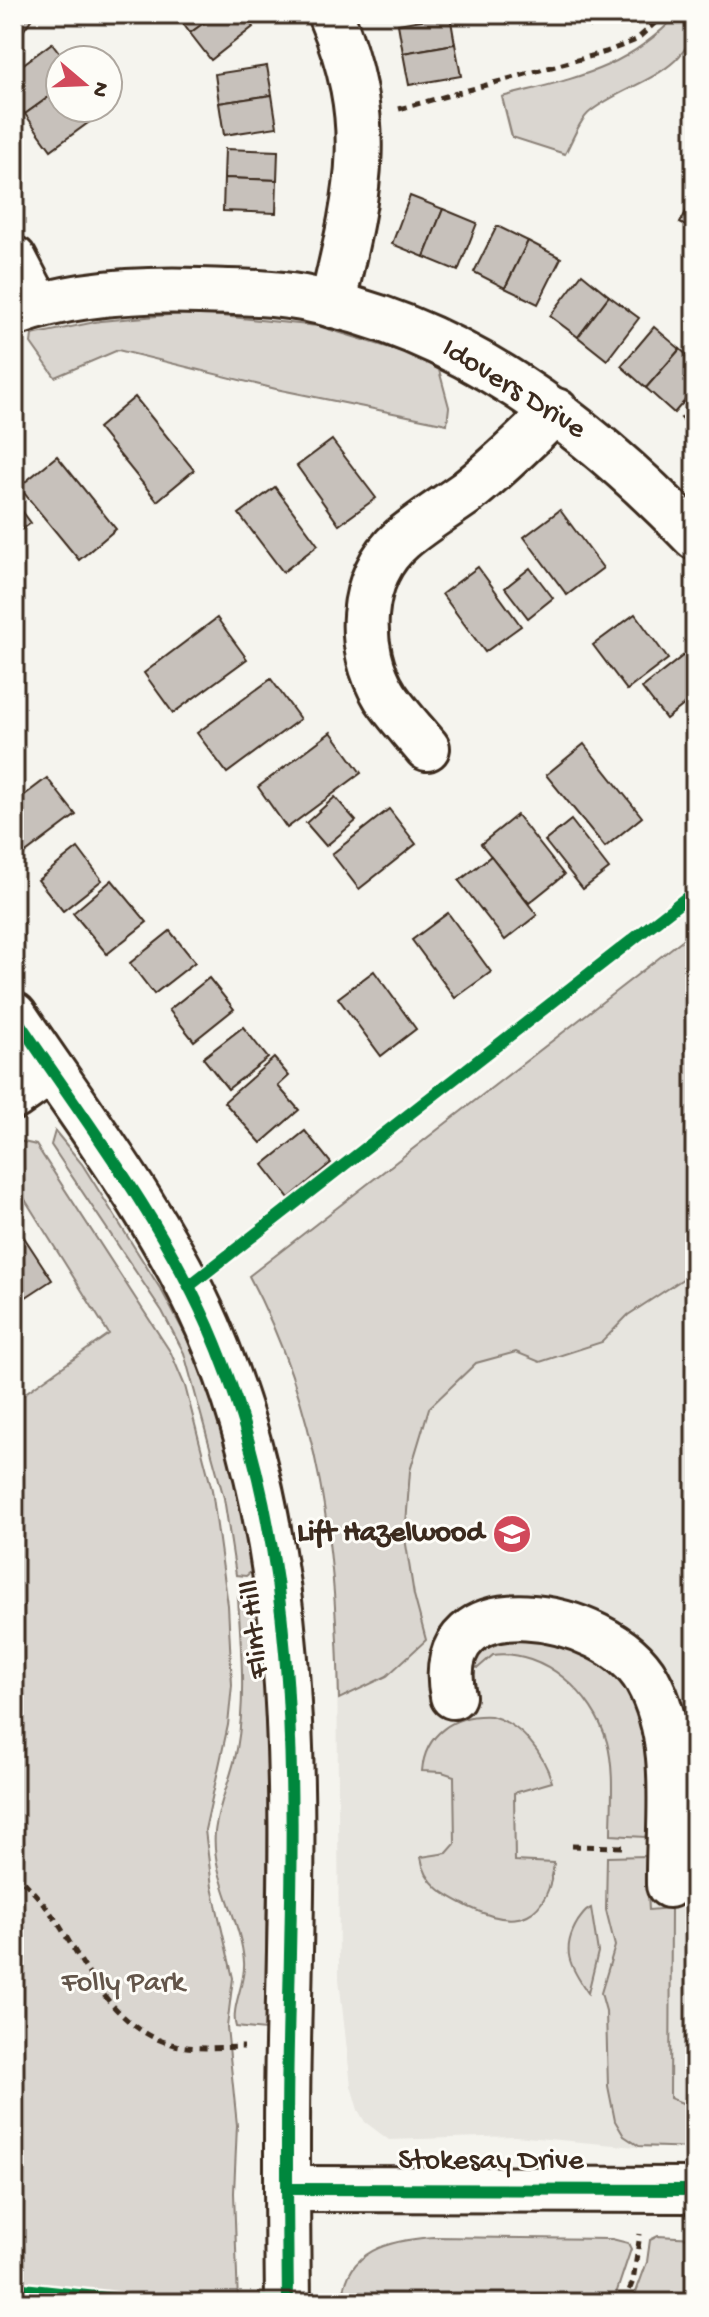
<svg xmlns="http://www.w3.org/2000/svg" width="709" height="2317" viewBox="0 0 709 2317" font-family="'Gochi Hand',sans-serif">
	<style>
		.built { fill: #e7e5df }
		.green { fill: #dad6d0; stroke: #8a8077; stroke-width: 2 }
		.building { fill: #c7c1bb; stroke: #3b2a1e; stroke-width: 2 }
		.lines { fill: none; stroke-linecap: round; stroke-linejoin: round }
		.minor-casing { stroke: #3b2a1e; stroke-width: 50 }
		.path { stroke: #3b2a1e; stroke-width: 5; stroke-dasharray: 8 6; stroke-linecap: butt }
		.minor { stroke: #fdfcf7; stroke-width: 44 }
		.cycleway-casing { stroke: #fdfcf7; stroke-width: 17 }
		.cycleway { stroke: #00873e; stroke-width: 12 }
		.labels { text-anchor: middle; dominant-baseline: central; stroke-width: 6; stroke-linejoin: round; paint-order: stroke }
		.street-label { font-size: 30px; fill: #3b2a1e; stroke: #fdfcf7 }
		.poi-label { font-size: 30px; font-weight: bold; fill: #3b2a1e; stroke: #fdfcf7; text-anchor: end }
		.park-label { font-size: 30px; fill: #63554a; stroke: #fdfcf7 }
	</style>
	<rect width="100%" height="100%" fill="#f5f4ee"/>
	<filter id="ink" filterUnits="userSpaceOnUse"><feTurbulence type="fractalNoise" baseFrequency=".0125" numOctaves="2"/><feDisplacementMap in="SourceGraphic" scale="16" xChannelSelector="R" yChannelSelector="G"/><feConvolveMatrix kernelMatrix="1 2 1 2 8 2 1 2 1" color-interpolation-filters="sRGB"/></filter>
	<g filter="url(#ink)">
		<path class="built" d="M695,930v1218h-48l-132,-12 -126,4 -24,-18 -7,-12 -7,-24 -12,-107 -2,-357 -10,-118 -23,-92 -28,-86 -27,-50z"/>
		<g class="green">
			<path d="M678,14h17c0,60 -66,67 -104,97 -11,8 -19,30 -26,43l-53,-17 -10,-40c71,-19 123,-26 176,-83z"/>
			<path d="M192,313l126,13 95,29 26,15 10,37 -2,17 -171,-35 -158,-39 -63,27 -24,-34 1,-8 68,-14z"/>
			<path d="M695,930v341l-67,44 -26,27 -62,20 -24,-10 -40,11 -47,45 -19,63 -5,67 9,57 12,45 -39,36 -48,23c-3,-151 -18,-287 -90,-423z"/>
			<path d="M55,1131l27,33 81,129 24,45 41,107 29,122 -11,9 -10,-1 -12,-77 -40,-145 -22,-42 -111,-166z"/>
			<path d="M19,1141l17,4 135,208 14,33 27,104 16,115 4,80 -4,40 -23,105 7,57 21,91 -6,49 10,98 -3,68 4,110h-224v-902l95,-67 -95,-152v-40z"/>
			<path d="M261,1588l7,200 -3,242 -29,-3c-6,-19 10,-44 8,-65 -3,-44 -33,-85 -29,-130 3,-28 17,-55 22,-83 9,-50 4,-101 1,-151l4,-8z"/>
			<path d="M546,1634l79,42 26,67 -3,85 -3,9 -34,-2c0,-30 4,-63 -4,-93 -13,-47 -63,-94 -114,-87l-15,13 -6,-1 9,-26z"/>
			<path d="M491,1716c31,9 52,36 61,66l-38,11 1,68 39,2c-6,56 -36,68 -85,44 -24,-12 -44,-22 -48,-50l26,-4 8,-9 -1,-68 -12,-4 -20,-1c3,-37 32,-57 69,-55z"/>
			<path d="M646,1856l3,54 22,-2 -1,190 25,10v40l-56,-2 -15,-10 -9,-15 -7,-35 -2,-75 -5,-18 14,-47 -9,-36 1,-53z"/>
			<path d="M591,1908l7,44 -10,41c-18,-26 -28,-43 -10,-72 5,-6 6,-10 13,-13z"/>
			<path d="M658,2236l37,2v65h-63l15,-41 3,-22z"/>
			<path d="M434,2237l178,2 16,4 3,6 -18,54h-270c1,-54 48,-63 91,-66z"/>
		</g>
		<g class="building">
			<path d="M14,14h21l-21,30z"/>
			<path d="M176,14h40l-26,19z"/>
			<path d="M216,14h27l10,13 -42,33 -21,-27z"/>
			<path d="M587,14h46l-42,13z"/>
			<path d="M450,15l5,29 -52,9 -5,-29z"/>
			<path d="M52,43l13,17h-5v29l-35,25 -11,-15v-28z"/>
			<path d="M455,44l6,32 -52,9 -6,-32z"/>
			<path d="M267,66l5,29 -53,8 -4,-29z"/>
			<path d="M60,89v19h40l3,4 -52,38 -26,-36z"/>
			<path d="M272,95l5,32 -53,8 -5,-32z"/>
			<path d="M225,149l53,2 -1,29 -53,-2z"/>
			<path d="M224,178l53,2 -1,33 -53,-2z"/>
			<path d="M695,195v36l-15,-8z"/>
			<path d="M410,196l33,13 -19,48 -32,-13z"/>
			<path d="M443,209l34,14 -19,48 -34,-14z"/>
			<path d="M497,226l31,15 -23,47 -31,-16z"/>
			<path d="M528,241l33,17 -23,46 -33,-16z"/>
			<path d="M582,274l27,22 -31,41 -28,-21z"/>
			<path d="M609,296l30,22 -32,42 -29,-23z"/>
			<path d="M654,327l26,22 -34,39 -25,-22z"/>
			<path d="M680,349l15,13v27l-21,24 -28,-25z"/>
			<path d="M135,397l59,73 -37,31 -59,-73z"/>
			<path d="M695,405v27l-14,-14z"/>
			<path d="M332,440l44,58 -37,27 -42,-59z"/>
			<path d="M57,456l59,73 -37,31 -60,-73z"/>
			<path d="M275,487l43,58 -35,27 -44,-58z"/>
			<path d="M14,500l17,23 -17,12z"/>
			<path d="M560,510l43,58 -36,27 -43,-58z"/>
			<path d="M478,567l43,59 -36,26 -43,-58z"/>
			<path d="M530,568l23,30 -25,20 -23,-30z"/>
			<path d="M635,614l33,45 -41,31 -34,-45z"/>
			<path d="M217,618l30,41 -74,54 -29,-40z"/>
			<path d="M684,655l11,13v28l-29,23 -24,-31z"/>
			<path d="M271,679l29,40 -73,54 -30,-40z"/>
			<path d="M331,732l30,41 -74,55 -29,-41z"/>
			<path d="M584,744l58,73 -37,30 -59,-72z"/>
			<path d="M47,778l29,37 -57,43 -5,-7v-48z"/>
			<path d="M335,797l21,24 -30,25 -20,-23z"/>
			<path d="M389,809l27,35 -57,45 -27,-35z"/>
			<path d="M517,815l47,60 -35,28 -48,-59z"/>
			<path d="M571,820l38,49 -26,20 -38,-48z"/>
			<path d="M78,848l24,32 -39,31 -25,-31z"/>
			<path d="M491,856l46,59 -32,25 -46,-59z"/>
			<path d="M112,880l35,42 -40,32 -34,-41z"/>
			<path d="M448,913l43,59 -36,26 -43,-58z"/>
			<path d="M170,931l25,31 -41,32 -24,-31z"/>
			<path d="M374,971l42,58 -35,27 -43,-58z"/>
			<path d="M209,978l25,31 -40,32 -25,-31z"/>
			<path d="M243,1027l25,31 -40,31 -25,-31z"/>
			<path d="M274,1058l15,18 -11,10 21,24 -38,33 -37,-41z"/>
			<path d="M305,1131l26,32 -42,35 -26,-33z"/>
			<path d="M14,1222l38,58 -38,25z"/>
			<path d="M691,1776h4v139h-6z"/>
		</g>
		<g class="lines">
			<g class="minor-casing">
				<g id="minor">
					<path d="M330,14c47,110 28,180 2,291"/>
					<path d="M14,259l24,46"/>
					<path d="M14,314c57,-21 125,-25 186,-23 34,1 68,1 103,7 157,29 284,127 392,239"/>
					<path d="M427,748c-14,-17 -30,-34 -42,-52 -29,-47 -27,-119 17,-157 20,-17 43,-31 64,-46 32,-25 61,-55 90,-82"/>
					<path d="M14,1015c67,100 145,200 194,312 98,226 85,476 80,717 -2,87 -1,173 0,259"/>
					<path d="M14,1097l37,-26"/>
					<path d="M453,1696c-25,-118 155,-86 194,-16 34,61 21,138 22,205"/>
					<path d="M287,2189l408,1"/>
				</g>
			</g>
			<g class="path">
				<path d="M399,109l207,-57 30,-12 29,-26"/>
				<path d="M572,1846l55,1"/>
				<path d="M14,1871c17,18 34,36 47,57 28,46 56,103 114,117 22,5 47,2 69,2"/>
				<path d="M49,2293l1,10"/>
				<path d="M624,2303l9,-22 7,-47"/>
			</g>
			<use href="#minor" class="minor"/>
			<g class="cycleway-casing">
				<g id="cycleway">
					<path d="M14,1015c67,100 145,200 194,311 99,226 85,477 80,717 -2,86 -1,173 0,259h-146l-128,-14"/>
					<path d="M189,1286l506,-395"/>
					<path d="M287,2189l408,1"/>
				</g>
			</g>
			<use href="#cycleway" class="cycleway"/>
		</g>
	</g>
	<defs>
		<g id="school-disc" transform="scale(2)"><circle r="9.5" fill="#d1495b" stroke="#fdfcf7"/><path d="M0-5L7-2L0 1L-7-2ZM-4 1L0 2.5L4 1V4Q0 6-4 4Z" fill="#fff"/></g>
	</defs>
	<g fill-rule="evenodd">
		<use href="#school-disc" x="512" y="1534"/>
	</g>
	<g class="labels">
		<g class="street-label">
			<text transform="translate(513 390) rotate(32)">Idovers Drive</text>
			<text transform="translate(256 1629) rotate(-96)">Flint Hill</text>
			<text x="491" y="2162">Stokesay Drive</text>
		</g>
		<g class="poi-label">
			<text x="484" y="1534">Lift Hazelwood</text>
		</g>
		<g class="park-label">
			<text x="123" y="1984">Folly Park</text>
		</g>
	</g>
	<rect width="709" height="2317" fill="none" stroke="#fdfcf7" stroke-width="48"/>
	<rect x="24" y="24" width="661" height="2269" fill="none" stroke="#3b2a1e" stroke-width="3" filter="url(#ink)"/>
	<g transform="translate(84 84) rotate(109)"><circle r="38" fill="#fdfcf7" stroke="#afa8a0" stroke-width="2"/>
	<path d="M0-6L14 30L0 20L-14 30Z" fill="#d1495b"/>
	<text y="-12" font-size="22" font-weight="bold" text-anchor="middle" fill="#3b2a1e">N</text>
	</g>
</svg>
